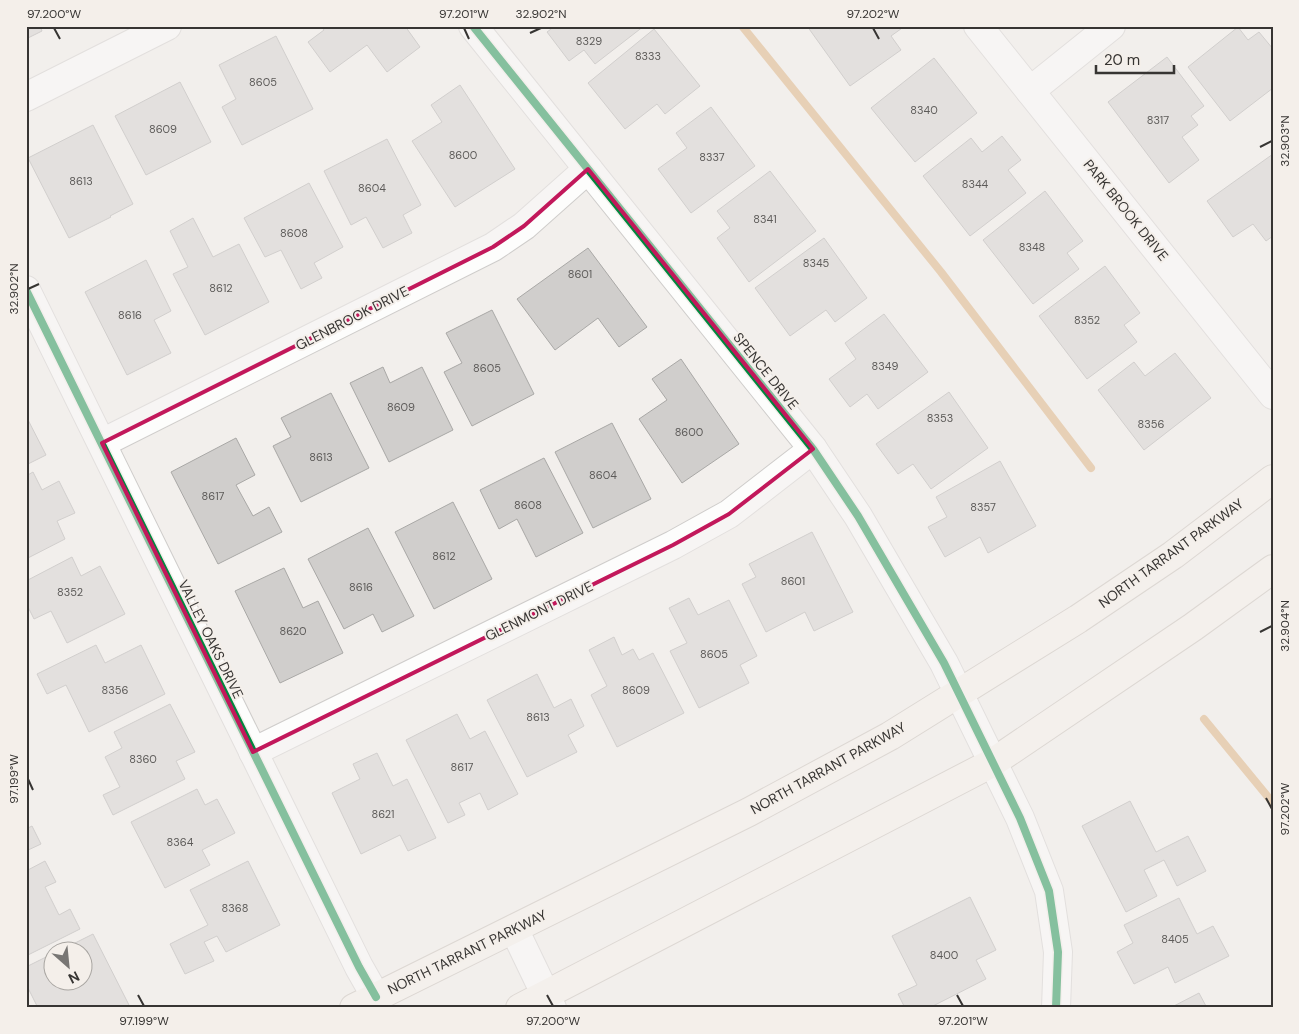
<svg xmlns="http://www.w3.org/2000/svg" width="1299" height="1034" viewBox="0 0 1299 1034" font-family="'DM Sans',sans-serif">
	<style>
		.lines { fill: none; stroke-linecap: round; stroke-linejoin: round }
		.stream { stroke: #daac73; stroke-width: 8 }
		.building { fill: #d0cecc; stroke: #a9a8a6 }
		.minor-casing { stroke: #cfcdcb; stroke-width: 30 }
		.major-casing { stroke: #c3bcb3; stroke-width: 30 }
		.minor { stroke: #fdfdfc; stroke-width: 28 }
		.major { stroke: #f5f1ec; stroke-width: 28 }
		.cycleway-casing { stroke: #f4efea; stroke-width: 11 }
		.cycleway { stroke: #00873e; stroke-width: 8 }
		.marked { fill: none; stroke: #c2185b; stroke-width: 4; stroke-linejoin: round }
		.ticks { fill: none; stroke: #373533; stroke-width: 2 }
		.labels { text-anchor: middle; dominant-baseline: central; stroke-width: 4; stroke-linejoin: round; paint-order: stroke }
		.number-label { font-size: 11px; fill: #5d5b59 }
		.street-label { font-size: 14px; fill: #373533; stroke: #f4efea }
		.neatline { fill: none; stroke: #373533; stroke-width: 2 }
		.ticks-label { font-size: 12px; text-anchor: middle; fill: #373533 }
	</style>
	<rect width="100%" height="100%" fill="#f2efec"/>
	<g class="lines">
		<g class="stream">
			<path d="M742,26l199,246 150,196"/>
			<path d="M1204,719l69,84"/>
		</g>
	</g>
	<g class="building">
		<path d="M26,26h14l2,5 -16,8z"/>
		<path d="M321,26h84l15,21 -33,25 -20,-27 -37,27 -22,-30 16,-12z"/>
		<path d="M555,26h89l-49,38 -11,-14 -15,11 -22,-29z"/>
		<path d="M807,26h98l-14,10 10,14 -51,36z"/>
		<path d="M1238,27l10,13 11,-8 14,17v39l-43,33 -42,-54z"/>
		<path d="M654,29l46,57 -35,28 -8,-10 -32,25 -37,-46z"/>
		<path d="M276,36l37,73 -71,36 -20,-38 14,-8 -17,-34z"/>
		<path d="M1167,57l37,49 -13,10 7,9 -16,12 17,23 -30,23 -61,-81z"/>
		<path d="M934,58l43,55 -62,49 -44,-54z"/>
		<path d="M180,82l31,60 -65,33 -31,-59z"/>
		<path d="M460,85l55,84 -60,38 -43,-66 30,-19 -11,-17z"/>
		<path d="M711,107l44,59 -64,47 -33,-44 29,-21 -11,-15z"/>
		<path d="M93,125l40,79 -23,12 1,1 -42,21 -41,-80z"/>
		<path d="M1002,136l19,24 -13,10 18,23 -56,43 -47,-60 48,-38 11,14z"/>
		<path d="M387,139l34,66 -18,10 9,18 -29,15 -17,-31 -15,8 -27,-54z"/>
		<path d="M1273,154v82l-7,5 -13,-17 -20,13 -26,-36z"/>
		<path d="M770,171l46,60 -67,51 -32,-44 13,-10 -13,-17z"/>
		<path d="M309,183l34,64 -29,16 8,15 -21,11 -20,-39 -16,7 -21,-39z"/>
		<path d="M1045,191l38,50 -16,12 12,16 -46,35 -50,-64z"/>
		<path d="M193,218l20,39 26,-13 30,58 -64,33 -32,-61 15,-7 -18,-36z"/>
		<path d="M824,238l43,60 -32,24 -9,-12 -36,26 -35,-48z"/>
		<path d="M588,248l59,79 -28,20 -21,-29 -43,32 -38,-51z"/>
		<path d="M146,260l25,51 -17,9 17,33 -44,22 -42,-83z"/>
		<path d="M1105,266l35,47 -16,12 13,17 -50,37 -48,-63z"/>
		<path d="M492,310l42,84 -62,32 -28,-54 18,-9 -16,-30z"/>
		<path d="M884,314l44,58 -50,37 -11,-15 -17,13 -21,-28 27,-20 -11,-16z"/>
		<path d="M1175,353l36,45 -67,52 -46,-60 36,-28 11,14z"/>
		<path d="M681,359l58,85 -57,39 -43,-64 28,-19 -15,-21z"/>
		<path d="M383,367l7,16 32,-16 31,63 -64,32 -39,-79z"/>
		<path d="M949,392l39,56 -57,41 -18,-25 -15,10 -22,-30z"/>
		<path d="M331,393l38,75 -68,34 -28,-56 18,-9 -10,-19z"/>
		<path d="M26,416l20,39 -20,10z"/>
		<path d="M612,423l39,76 -58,29 -38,-76z"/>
		<path d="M236,438l19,37 -19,10 17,31 16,-9 13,25 -64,32 -47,-92z"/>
		<path d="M544,458l39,75 -47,24 -19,-38 -18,10 -19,-39z"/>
		<path d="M1000,461l36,65 -48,27 -8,-16 -35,20 -17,-30 19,-10 -11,-20z"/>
		<path d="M33,472l9,18 17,-9 16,32 -18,8 8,18 -39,20v-83z"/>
		<path d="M453,502l39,77 -58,30 -39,-77z"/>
		<path d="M368,528l46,88 -32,16 -9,-18 -29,15 -36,-70z"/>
		<path d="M812,532l41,80 -39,19 -9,-19 -39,20 -24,-48 14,-7 -7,-13z"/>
		<path d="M72,557l9,19 19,-10 25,48 -58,29 -16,-32 -17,8 -8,-16v-22z"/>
		<path d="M284,568l19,40 15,-7 25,52 -63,30 -45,-92z"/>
		<path d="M689,598l9,17 31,-15 28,56 -17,9 9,18 -50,25 -29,-57 17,-8 -18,-35z"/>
		<path d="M614,637l8,18 11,-6 6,11 14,-7 31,60 -67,34 -26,-52 16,-9 -18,-36z"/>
		<path d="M96,645l9,18 36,-18 24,49 -76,38 -23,-47 -19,9 -10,-20z"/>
		<path d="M537,674l17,34 17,-9 13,27 -16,9 9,17 -50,25 -40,-77z"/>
		<path d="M170,704l25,48 -19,9 9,18 -72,36 -10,-20 17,-8 -15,-30 17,-9 -8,-16z"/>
		<path d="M457,714l13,25 15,-8 33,63 -30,16 -8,-17 -21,10 6,12 -17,8 -42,-83z"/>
		<path d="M377,753l16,33 14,-7 29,59 -28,13 -8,-16 -39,19 -29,-61 28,-14 -7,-15z"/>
		<path d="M197,789l8,16 12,-6 18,34 -33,17 8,15 -45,23 -34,-66z"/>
		<path d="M1130,801l26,51 32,-16 18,35 -29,15 -13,-26 -20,10 13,26 -31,16 -44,-86z"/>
		<path d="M32,826l9,18 -15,7v-22z"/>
		<path d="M45,861l11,21 -11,5 14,28 11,-6 10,20 -54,27v-85z"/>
		<path d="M248,861l32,64 -54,27 -9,-16 -13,6 10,19 -29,13 -15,-30 38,-19 -18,-35z"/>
		<path d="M970,897l26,53 -20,10 10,19 -57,29h-24l-7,-14 19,-9 -25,-49z"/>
		<path d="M1179,898l18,36 16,-8 16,30 -54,27 -7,-16 -34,17 -17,-32 16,-9 -9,-18z"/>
		<path d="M93,934l36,71 -6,3h-85l-12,-24v-17l26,-13v28h30v-30h-25z"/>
		<path d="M1199,993l8,15h-37z"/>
	</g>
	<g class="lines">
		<g class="minor-casing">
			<g id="minor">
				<path d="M473,26l340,423 45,67 86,147 76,155 29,73 9,61 -2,56"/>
				<path d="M978,26l295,369"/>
				<path d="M1030,91l81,-65"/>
				<path d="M26,97l141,-71"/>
				<path d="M26,290l333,677 17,30"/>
				<path d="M102,443l391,-196 31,-21 64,-57"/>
				<path d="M253,752l420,-207 56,-31 84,-65"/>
				<path d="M514,929l38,79"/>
			</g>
		</g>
		<g class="major-casing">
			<g id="major">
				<path d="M354,1008l395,-196 141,-76 188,-117 95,-64 100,-76"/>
				<path d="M520,1008l472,-245 201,-136 80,-58"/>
			</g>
		</g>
		<use href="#minor" class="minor"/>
		<use href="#major" class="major"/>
		<g class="cycleway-casing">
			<g id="cycleway">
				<path d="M473,26l340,423 45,67 86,147 76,155 29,73 9,61 -2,56"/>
				<path d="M26,290l333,677 17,30"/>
			</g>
		</g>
		<use href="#cycleway" class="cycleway"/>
	</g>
	<path d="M0 0H1299V1034H0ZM588,169l225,280 -84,65 -56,31 -420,207 -151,-309 391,-196 31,-21z" fill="#f2efec" fill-opacity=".55" fill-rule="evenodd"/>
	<path class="marked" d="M588,169l225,280 -84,65 -56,31 -420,207 -151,-309 391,-196 31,-21z"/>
	<path class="ticks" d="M54,28l6,11M464,28l5,11M873,28l6,11M530,33l11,-5M1260,147l12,-6M28,289l11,-5M1260,632l12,-6M28,779l5,11M1266,798l6,11M138,995l6,11M547,995l6,11M957,995l6,11"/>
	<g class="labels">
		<g class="number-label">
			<text x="589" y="41">8329</text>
			<text x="648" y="56">8333</text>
			<text x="263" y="82">8605</text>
			<text x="924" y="110">8340</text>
			<text x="1158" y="120">8317</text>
			<text x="163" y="129">8609</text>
			<text x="463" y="155">8600</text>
			<text x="712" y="157">8337</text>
			<text x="81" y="181">8613</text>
			<text x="975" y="184">8344</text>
			<text x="372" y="188">8604</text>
			<text x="765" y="219">8341</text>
			<text x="294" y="233">8608</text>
			<text x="1032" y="247">8348</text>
			<text x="816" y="263">8345</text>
			<text x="580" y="274">8601</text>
			<text x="221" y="288">8612</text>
			<text x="130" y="315">8616</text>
			<text x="1087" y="320">8352</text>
			<text x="885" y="366">8349</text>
			<text x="487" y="368">8605</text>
			<text x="401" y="407">8609</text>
			<text x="940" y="418">8353</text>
			<text x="1151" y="424">8356</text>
			<text x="689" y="432">8600</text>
			<text x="321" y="457">8613</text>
			<text x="603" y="475">8604</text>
			<text x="213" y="496">8617</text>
			<text x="528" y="505">8608</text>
			<text x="983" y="507">8357</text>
			<text x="444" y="556">8612</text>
			<text x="793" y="581">8601</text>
			<text x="361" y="587">8616</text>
			<text x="70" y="592">8352</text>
			<text x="293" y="631">8620</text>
			<text x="714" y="654">8605</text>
			<text x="115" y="690">8356</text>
			<text x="636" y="690">8609</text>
			<text x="538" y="717">8613</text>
			<text x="143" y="759">8360</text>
			<text x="462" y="767">8617</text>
			<text x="383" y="814">8621</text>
			<text x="180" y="842">8364</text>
			<text x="235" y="908">8368</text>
			<text x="1175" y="939">8405</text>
			<text x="944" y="955">8400</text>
		</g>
		<g class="street-label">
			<text transform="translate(1126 210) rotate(51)">PARK BROOK DRIVE</text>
			<text transform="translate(352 318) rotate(-27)">GLENBROOK DRIVE</text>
			<text transform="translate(766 371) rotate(51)">SPENCE DRIVE</text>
			<text transform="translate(1171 553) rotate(-36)">NORTH TARRANT PARKWAY</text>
			<text transform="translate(539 611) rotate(-26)">GLENMONT DRIVE</text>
			<text transform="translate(211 639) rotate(64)">VALLEY OAKS DRIVE</text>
			<text transform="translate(828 768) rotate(-29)">NORTH TARRANT PARKWAY</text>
			<text transform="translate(467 952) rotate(-26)">NORTH TARRANT PARKWAY</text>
		</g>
	</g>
	<rect width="1299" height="1034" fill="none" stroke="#f4efea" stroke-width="55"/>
	<g transform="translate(68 966) rotate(153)"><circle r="24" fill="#f4efea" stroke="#a8a5a1"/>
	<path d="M0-4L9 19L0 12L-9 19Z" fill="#787674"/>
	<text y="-8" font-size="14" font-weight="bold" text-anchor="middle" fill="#373533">N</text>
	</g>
	<path d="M1096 65v8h78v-8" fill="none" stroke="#373533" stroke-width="2.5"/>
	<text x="1104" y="65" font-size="15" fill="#373533" stroke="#f4efea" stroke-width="4" paint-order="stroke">20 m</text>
	<rect x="28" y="28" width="1244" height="978" class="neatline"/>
	<g class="ticks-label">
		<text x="54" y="18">97.200°W</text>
		<text x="464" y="18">97.201°W</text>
		<text x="541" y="18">32.902°N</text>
		<text x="873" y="18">97.202°W</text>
		<text transform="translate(1285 141) rotate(-90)" y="4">32.903°N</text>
		<text transform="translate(14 289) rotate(-90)" y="4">32.902°N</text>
		<text transform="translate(1285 626) rotate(-90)" y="4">32.904°N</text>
		<text transform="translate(14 779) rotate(-90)" y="4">97.199°W</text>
		<text transform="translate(1285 809) rotate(-90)" y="4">97.202°W</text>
		<text x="144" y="1025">97.199°W</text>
		<text x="553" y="1025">97.200°W</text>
		<text x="963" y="1025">97.201°W</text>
	</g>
</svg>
